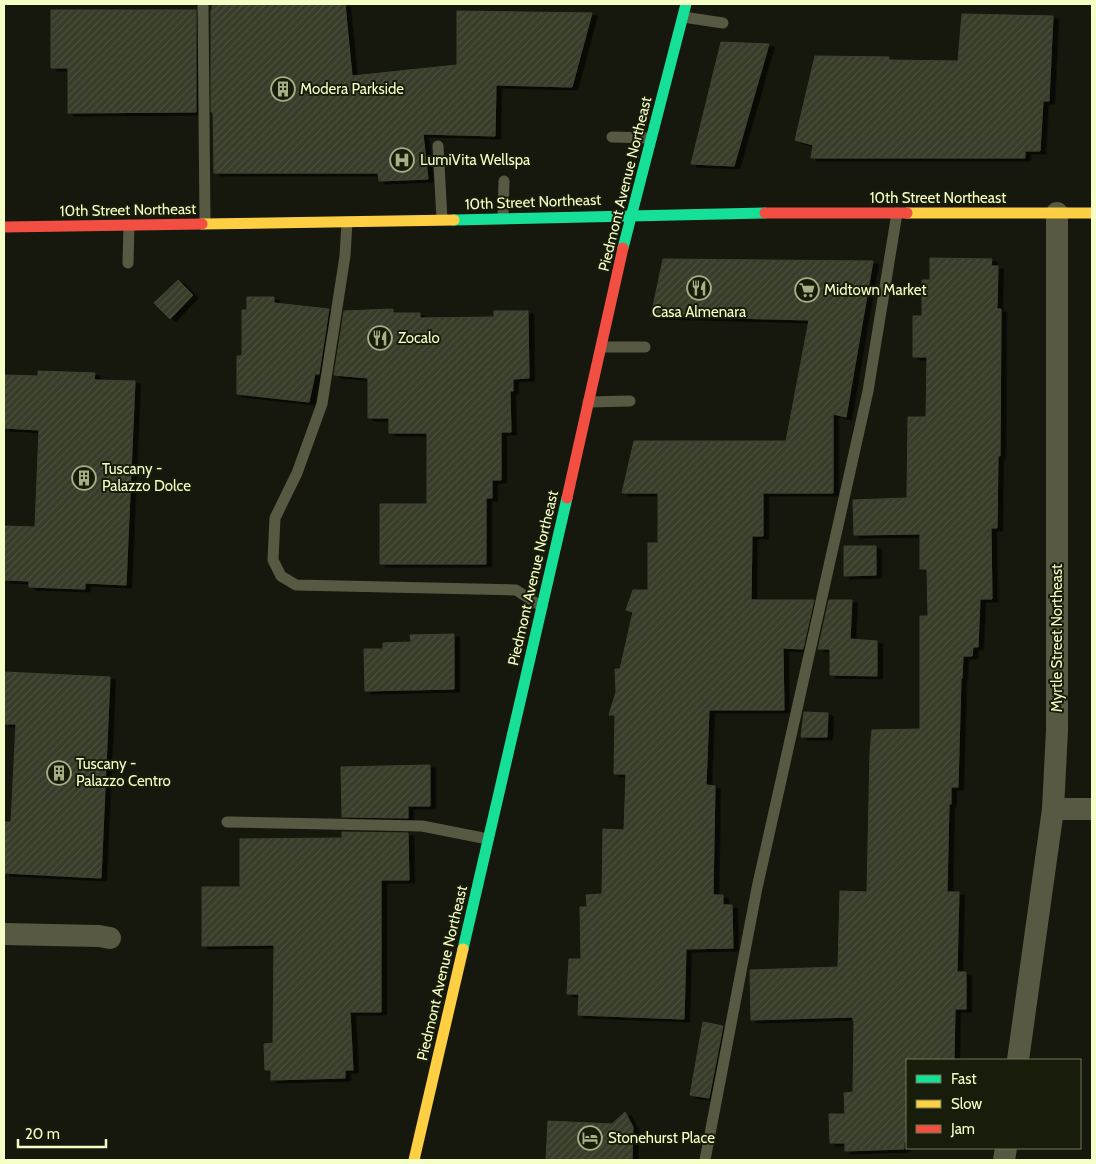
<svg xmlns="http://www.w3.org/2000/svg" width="1096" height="1164" viewBox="0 0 1096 1164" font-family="Cabin,sans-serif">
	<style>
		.building { fill: url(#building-hatch); stroke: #3f4430; filter: url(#shadow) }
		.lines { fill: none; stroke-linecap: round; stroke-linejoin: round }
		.lane { stroke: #575942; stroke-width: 11 }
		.street { stroke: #575942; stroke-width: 22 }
		.fast { stroke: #16e098; stroke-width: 11 }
		.slow { stroke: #ffcf43; stroke-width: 11 }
		.jam { stroke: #f24e42; stroke-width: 11 }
		.labels { text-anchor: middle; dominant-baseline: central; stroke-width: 4; stroke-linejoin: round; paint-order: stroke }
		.poi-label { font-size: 15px; fill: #f5ffc5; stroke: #181c0a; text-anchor: start }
		.street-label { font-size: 15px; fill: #f5ffc5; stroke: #181c0a }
	</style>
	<defs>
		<pattern id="building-hatch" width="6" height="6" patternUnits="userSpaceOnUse" patternTransform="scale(1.25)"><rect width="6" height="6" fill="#383c2b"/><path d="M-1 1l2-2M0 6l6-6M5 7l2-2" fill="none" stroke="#4c503e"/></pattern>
		<filter id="shadow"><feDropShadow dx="5.5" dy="3" stdDeviation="0" flood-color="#0009"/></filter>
	</defs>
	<rect width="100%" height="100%" fill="#16180e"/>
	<g class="building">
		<path d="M212,4h133l7,72 105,-11v-54l135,2 -20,74 -76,-2 -1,51 -72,-2 5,45 -49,2 -1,-8h-164l-1,-61h-2v-102h1z"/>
		<path d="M51,10h145v102l-128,1v-45h-17z"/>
		<path d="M962,14l91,2 -4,85h-6l-3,50h-15v7h-214l2,-13 -18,-5 20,-84 74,1v3l69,1z"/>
		<path d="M721,42l48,2 -35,122 -43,-2z"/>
		<path d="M930,258l62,1 -1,7h7l-1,43h4l-1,147h-2l-1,72h-6l1,71h-12l-2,48h-5l-1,9h-9l-1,22h-1l-3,109h-7v17h-2l-2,88h12l-2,80h9v37h-11l-1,51h-47v82h-3v7l-59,2v-8h-15l-1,-29h16l-1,-21 9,-1 1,-71h-1v-4l-102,3 -1,-50 88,-3 2,-76 27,1 3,-140 2,-22 48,-1v-113h8l-1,-47h-7v-35l-66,1 -1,-35 54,-2 1,-81h18l1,-60h-14v-41h9v-36h8z"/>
		<path d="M663,259l210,2 -27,156 -13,-3v79h-70v43h-11l-1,64h63l-11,49 -20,-1 1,62h-75l-3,75 9,1 -2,109h10v10h9l1,43 -47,1 -2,70 -106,-4 1,-21h-12l2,-35h12l-1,-52h7l-1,-12 16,-1 1,-65 21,1 2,-56h-12l1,-59h-6l7,-23 -1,-23h5l13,-57 -7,-2 7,-20h15v-47h10v-50h-36l12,-52h152l23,-121 -158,-4z"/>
		<path d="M178,280l15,15 -23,24 -16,-16z"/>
		<path d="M247,297h27v6l55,6 -10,65h-4l-6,28 -72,-8v-38h5v-46h5z"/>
		<path d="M393,309v4h27v5l74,-1v-6h34l1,67 -16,1v12h-3l1,41h-10v48h-9v18h-6v66h-106v-60h47v-71h-38v-15h-21v-40l-34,-3 10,-64z"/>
		<path d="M38,371l57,2 -1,7 41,1 -9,204 -41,-2v6l-56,-2v-6l-25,-1v-54l31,1 4,-97 -35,-2v-53l34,1z"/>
		<path d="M844,546h32v29l-32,1z"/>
		<path d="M829,600h23l-2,39 27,2v35l-47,-1v-26h-12z"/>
		<path d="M454,634v55l-89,2 -1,-42h19v-6l28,-1 -1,-7z"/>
		<path d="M4,672l106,5 -9,201 -97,-5v-51h7l5,-98h-12z"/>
		<path d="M804,712l24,1 -1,24h-26z"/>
		<path d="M430,765v41h-22v12l-66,-1 -1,-50z"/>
		<path d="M342,832l66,1 1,47h-28v132h-31l3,58h-8v8l-74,2v-10h-6l-1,-26 9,-1 1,-98 -72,1v-59h38v-48l102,-1z"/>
		<path d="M703,1022l20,4 -14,72 -19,-3z"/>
		<path d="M625,1112l8,15 -1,33h-86l2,-39 64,3z"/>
	</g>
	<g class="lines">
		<g class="lane">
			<path d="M203,4l2,220"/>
			<path d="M683,17l40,6"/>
			<path d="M612,137l39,1"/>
			<path d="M438,146l4,73"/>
			<path d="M503,217l1,-36"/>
			<path d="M347,222l-2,34 -23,148 -25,69 -22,45 -2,42 8,16 15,9 220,5 26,17"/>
			<path d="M128,263l1,-38"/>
			<path d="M602,347h43"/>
			<path d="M588,402l42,-1"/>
			<path d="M227,822l195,4 66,13"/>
			<path d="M705,1160l52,-272 111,-497 29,-178"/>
		</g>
		<g class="street">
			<path d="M1053,809h39"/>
			<path d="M4,934l95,2 11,2"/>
			<path d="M1018,1060l35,-251 4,-79v-517"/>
			<path d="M1004,1160l2,-12"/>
		</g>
		<g class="fast">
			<path d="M454,220l311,-7"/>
			<path d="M623,248l63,-244"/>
			<path d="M463,949l104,-451"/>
		</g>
		<g class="slow">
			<path d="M907,213h185"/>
			<path d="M202,224l252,-4"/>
			<path d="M414,1160l49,-211"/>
		</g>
		<g class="jam">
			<path d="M765,213h142"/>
			<path d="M4,227l198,-3"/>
			<path d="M567,498l56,-250"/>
		</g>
	</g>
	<defs>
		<g id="building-ring" transform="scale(1.25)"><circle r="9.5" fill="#181c0a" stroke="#a7ae85" stroke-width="1.5"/><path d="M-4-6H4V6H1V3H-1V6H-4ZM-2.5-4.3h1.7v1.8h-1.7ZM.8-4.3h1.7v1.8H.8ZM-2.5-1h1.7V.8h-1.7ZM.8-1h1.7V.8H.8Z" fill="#a7ae85"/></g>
		<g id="hospital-ring" transform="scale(1.25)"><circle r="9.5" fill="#181c0a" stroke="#a7ae85" stroke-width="1.5"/><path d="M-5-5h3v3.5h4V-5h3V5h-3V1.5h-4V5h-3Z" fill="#a7ae85"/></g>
		<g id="restaurant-ring" transform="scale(1.25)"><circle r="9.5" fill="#181c0a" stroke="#a7ae85" stroke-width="1.5"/><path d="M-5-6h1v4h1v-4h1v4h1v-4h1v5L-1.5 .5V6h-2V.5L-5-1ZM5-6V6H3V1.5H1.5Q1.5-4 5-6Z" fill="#a7ae85"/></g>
		<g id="supermarket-ring" transform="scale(1.25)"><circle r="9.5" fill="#181c0a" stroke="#a7ae85" stroke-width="1.5"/><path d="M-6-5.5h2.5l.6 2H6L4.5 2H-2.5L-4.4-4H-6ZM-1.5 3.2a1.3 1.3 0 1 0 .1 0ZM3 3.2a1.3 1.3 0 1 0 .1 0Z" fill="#a7ae85"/></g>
		<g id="hotel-ring" transform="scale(1.25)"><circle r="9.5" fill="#181c0a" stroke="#a7ae85" stroke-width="1.5"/><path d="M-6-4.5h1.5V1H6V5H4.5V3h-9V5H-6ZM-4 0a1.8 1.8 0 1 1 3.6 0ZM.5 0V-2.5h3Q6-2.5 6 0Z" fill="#a7ae85"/></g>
	</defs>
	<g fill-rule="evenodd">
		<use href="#building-ring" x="283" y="89"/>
		<use href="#hospital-ring" x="402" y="160"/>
		<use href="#restaurant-ring" x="699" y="288"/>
		<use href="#supermarket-ring" x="807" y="290"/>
		<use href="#restaurant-ring" x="380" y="338"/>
		<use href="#building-ring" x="84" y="478"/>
		<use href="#building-ring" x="59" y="773"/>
		<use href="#hotel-ring" x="590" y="1138"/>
	</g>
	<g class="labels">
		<g class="poi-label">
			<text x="300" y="89">Modera Parkside</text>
			<text x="420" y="160">LumiVita Wellspa</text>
			<text x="824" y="290">Midtown Market</text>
			<text x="699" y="312" text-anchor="middle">Casa Almenara</text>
			<text x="398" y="338">Zocalo</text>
			<text x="102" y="469">Tuscany -<tspan x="102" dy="17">Palazzo Dolce</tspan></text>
			<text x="76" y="764">Tuscany -<tspan x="76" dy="17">Palazzo Centro</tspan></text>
			<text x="608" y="1138">Stonehurst Place</text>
		</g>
		<g class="street-label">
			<text transform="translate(625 184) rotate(-76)">Piedmont Avenue Northeast</text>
			<text x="938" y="198">10th Street Northeast</text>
			<text transform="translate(533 202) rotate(-2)">10th Street Northeast</text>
			<text transform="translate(128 210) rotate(-1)">10th Street Northeast</text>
			<text transform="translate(533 578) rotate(-77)">Piedmont Avenue Northeast</text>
			<text transform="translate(1057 638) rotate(-90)">Myrtle Street Northeast</text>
			<text transform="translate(442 973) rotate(-77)">Piedmont Avenue Northeast</text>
		</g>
	</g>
	<rect width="1096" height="1164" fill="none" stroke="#f5ffc5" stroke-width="10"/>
	<rect x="906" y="1059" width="175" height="90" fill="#181c0a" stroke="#707755"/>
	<rect x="916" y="1075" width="25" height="8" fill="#16e098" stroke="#707755"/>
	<text x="951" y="1084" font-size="15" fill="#f5ffc5">Fast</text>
	<rect x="916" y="1100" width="25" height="8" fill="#ffcf43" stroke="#707755"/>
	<text x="951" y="1109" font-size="15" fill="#f5ffc5">Slow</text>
	<rect x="916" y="1125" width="25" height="8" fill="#f24e42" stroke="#707755"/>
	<text x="951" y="1134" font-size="15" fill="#f5ffc5">Jam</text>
	<path d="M18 1139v8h88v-8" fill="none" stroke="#f5ffc5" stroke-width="2.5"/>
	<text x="25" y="1139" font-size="15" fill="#f5ffc5" stroke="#181c0a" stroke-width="4" paint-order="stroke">20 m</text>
</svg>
